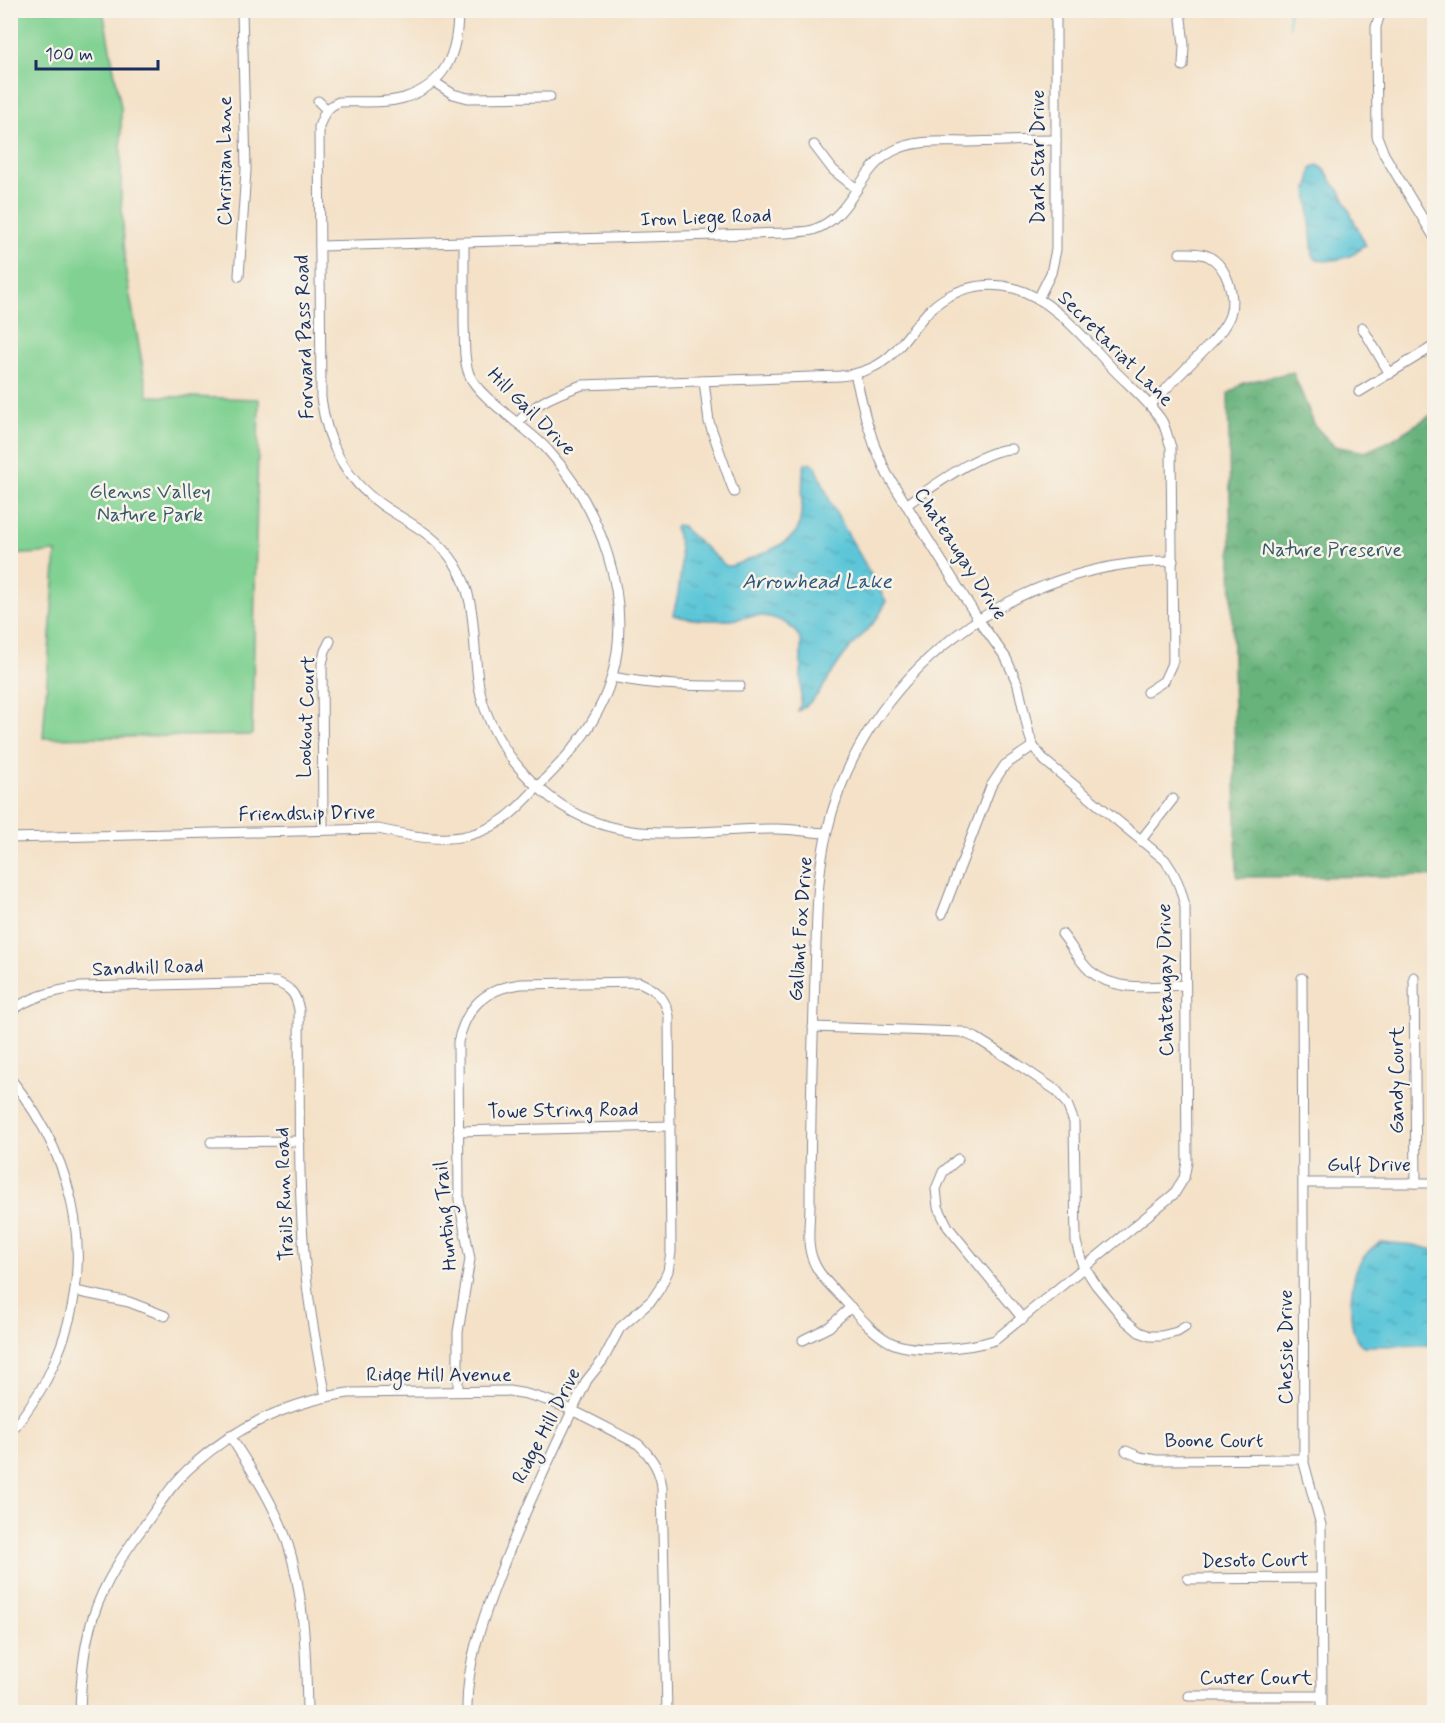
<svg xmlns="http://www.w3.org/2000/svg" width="1445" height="1723" viewBox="0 0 1445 1723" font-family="Mynerve,sans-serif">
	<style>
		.forest { fill: url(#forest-crowns); stroke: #42716d; stroke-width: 1.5 }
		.park { fill: #80d192; stroke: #4e8078; stroke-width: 1.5 }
		.water { fill: url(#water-ripples); stroke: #3c7a9b; stroke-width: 1.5 }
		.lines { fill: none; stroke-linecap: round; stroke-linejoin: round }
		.stream { stroke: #5cc6d8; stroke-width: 2 }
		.minor-casing { stroke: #888892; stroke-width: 11 }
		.minor { stroke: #fff; stroke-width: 9 }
		.labels { text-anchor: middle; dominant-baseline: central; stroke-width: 5; stroke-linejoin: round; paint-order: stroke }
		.street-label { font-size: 20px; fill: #1b2f5e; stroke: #f7f3e8 }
		.park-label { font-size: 20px; fill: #34586b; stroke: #f7f3e8 }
		.water-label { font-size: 21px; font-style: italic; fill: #2b557c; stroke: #f7f3e8 }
	</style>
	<defs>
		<pattern id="forest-crowns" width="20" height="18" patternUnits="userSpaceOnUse" patternTransform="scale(1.5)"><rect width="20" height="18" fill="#68b37c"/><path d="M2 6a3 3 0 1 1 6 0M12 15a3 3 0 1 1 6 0" fill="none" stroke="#559269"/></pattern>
		<pattern id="water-ripples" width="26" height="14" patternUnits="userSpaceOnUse" patternTransform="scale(1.5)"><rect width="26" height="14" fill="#5cc6d8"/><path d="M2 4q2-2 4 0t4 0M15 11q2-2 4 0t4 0" fill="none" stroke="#4ba1b2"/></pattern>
	</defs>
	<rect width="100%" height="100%" fill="#f7f3e8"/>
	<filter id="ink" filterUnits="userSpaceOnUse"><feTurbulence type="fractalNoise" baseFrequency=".0167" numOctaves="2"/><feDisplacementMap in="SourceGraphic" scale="12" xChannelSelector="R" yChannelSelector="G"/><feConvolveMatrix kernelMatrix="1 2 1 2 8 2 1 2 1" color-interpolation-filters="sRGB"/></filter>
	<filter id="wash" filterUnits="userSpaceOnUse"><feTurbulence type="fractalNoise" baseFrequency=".008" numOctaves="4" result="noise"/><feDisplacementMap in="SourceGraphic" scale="24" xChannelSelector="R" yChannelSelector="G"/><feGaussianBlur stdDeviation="1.35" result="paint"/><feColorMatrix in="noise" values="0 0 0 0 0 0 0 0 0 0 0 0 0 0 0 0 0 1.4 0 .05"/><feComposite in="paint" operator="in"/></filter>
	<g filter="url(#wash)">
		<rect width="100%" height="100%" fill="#f4e1c7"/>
		<path class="forest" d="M1293,372l22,54 19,20 31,6 25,-11 44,-28v463l-197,1 -9,-483 15,-11z"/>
		<path class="park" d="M11,10l92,1 18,96v88l5,79 22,122 111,3 -7,336 -209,3 13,-186 -46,3z"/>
		<g class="water">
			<path d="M1318,165c11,6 13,20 22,26l26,55h-4c-7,13 -34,17 -47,13l-2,-3 -6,-68h2l2,-19z"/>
			<path d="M811,462l5,5 16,39 54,95c-8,23 -26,34 -40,52 -17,20 -24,45 -48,58l3,-8v-61c-6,-20 -31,-28 -50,-26 -7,1 -15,4 -23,4 -18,1 -38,0 -55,-5 8,-30 12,-57 2,-88l2,-2 4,1 45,40h6c18,-8 63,-21 67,-41 4,-17 3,-36 4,-53l2,-8z"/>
			<path d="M1381,1242l33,3 20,5v95l-70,1c-19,-9 -14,-63 -6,-80 6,-11 12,-18 23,-24z"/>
		</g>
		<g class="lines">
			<path class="stream" d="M1289,10v17"/>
		</g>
	</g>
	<g filter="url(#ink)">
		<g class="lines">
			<g class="minor-casing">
				<g id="minor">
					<path d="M458,10c0,42 -11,74 -54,88 -20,6 -45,3 -65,4 -13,5 -16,13 -20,25l2,271c6,44 23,81 61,107 28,19 54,29 73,59 28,44 13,98 30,145 23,63 79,113 146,122 48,6 98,-3 146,-2 16,0 33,3 49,4"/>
					<path d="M1180,10l4,35 -1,21"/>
					<path d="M1381,10l-5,17 1,109 7,18 50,83"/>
					<path d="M434,82l19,12 15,4 82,-1"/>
					<path d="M318,101l9,9"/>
					<path d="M814,145l19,25 24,19"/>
					<path d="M320,246l466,-13c9,-1 19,-1 27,-3 41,-14 44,-60 80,-79 23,-12 51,-9 76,-9 29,-1 58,-2 87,-2"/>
					<path d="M239,276l7,-106 -4,-160"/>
					<path d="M1038,299l13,-26 5,-23v-240"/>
					<path d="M1362,327l28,47"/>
					<path d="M855,374l11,45 9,28 12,27 91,145 28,39 12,27 11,49 4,12 12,15 120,99c11,15 16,28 20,47l2,255 -3,16 -10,16 -179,146c-25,8 -81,14 -105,2 -17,-9 -33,-28 -46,-42 -11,-12 -25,-24 -31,-40 -7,-16 -3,-38 -3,-56 0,-45 1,-90 2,-135 1,-42 3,-83 4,-124 1,-38 2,-76 11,-113 35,-157 186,-271 346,-271"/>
					<path d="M704,381l5,41 25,70"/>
					<path d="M1359,392l75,-46"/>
					<path d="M1150,405l65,-66c6,-8 12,-15 15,-24 6,-20 -3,-49 -22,-59 -9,-4 -18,-3 -28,-3"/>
					<path d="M518,422c18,-20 39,-28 64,-37l258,-9c19,-2 40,-9 53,-23 21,-21 33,-48 62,-60 17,-8 39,-10 58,-5 42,11 73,53 102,83 16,16 34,31 47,50 4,8 6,18 9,26l2,214 -9,20 -17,11"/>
					<path d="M906,505c25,-17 76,-56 106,-56"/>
					<path d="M612,677c45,9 82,9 128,9"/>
					<path d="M323,830l-1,-166 3,-13 5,-10"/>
					<path d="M10,838l368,-9c46,10 89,19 130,-13 15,-12 28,-28 42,-42 27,-27 52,-61 62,-98 22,-79 -12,-169 -65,-227 -20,-22 -69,-51 -78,-75 -6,-15 -4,-34 -5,-50 0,-27 0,-54 0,-81"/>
					<path d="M1141,840l32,-41"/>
					<path d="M942,914l49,-128 14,-21 28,-19"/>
					<path d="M1062,934c9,11 17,27 28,37 26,22 64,15 95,14"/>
					<path d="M1414,977l2,206"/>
					<path d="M1302,978l2,485 17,62 1,187"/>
					<path d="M10,1012c20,-16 47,-22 71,-25l195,-5c15,6 20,12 23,28 1,88 -2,177 7,265 4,41 12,81 20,122"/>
					<path d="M813,1027l149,5 14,6 37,23 44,30 10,13 7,18 2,120 6,21 14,22 29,35 14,12 11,4h11l16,-4 8,-5"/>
					<path d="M10,1078c70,87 89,191 40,294 -10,22 -25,42 -40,61"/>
					<path d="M458,1131l212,-5"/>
					<path d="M211,1142l89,-1"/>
					<path d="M958,1159l-15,13 -7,17 2,18 10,20 75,92"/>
					<path d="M1304,1183h130"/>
					<path d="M75,1291l54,11 36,14"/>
					<path d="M803,1340l26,-13 22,-20"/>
					<path d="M458,1391v-59l12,-73 -11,-59 -1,-158c9,-36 26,-53 63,-58l118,-2c18,8 26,15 30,34l2,236 -3,19 -8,17 -8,12 -32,28 -17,32 -16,20c-31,64 -62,129 -88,196 -17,45 -33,88 -32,136"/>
					<path d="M230,1436c21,33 44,67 57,105 18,56 19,113 20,171"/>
					<path d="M1126,1451l14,6 16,3 148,-1"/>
					<path d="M1188,1579l133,-1"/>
					<path d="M1189,1696h133"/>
					<path d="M80,1712c1,-32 3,-63 13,-95 11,-34 30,-63 51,-91 15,-21 29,-44 49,-61 44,-39 97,-63 155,-72l161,-2c47,6 87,32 129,53 13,12 22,25 24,43l5,225"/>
				</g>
			</g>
			<use href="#minor" class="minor"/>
		</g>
	</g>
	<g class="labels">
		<g class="street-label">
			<text transform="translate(1038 157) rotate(-90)">Dark Star Drive</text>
			<text transform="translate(225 161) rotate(-90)">Christian Lane</text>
			<text transform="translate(706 218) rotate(-2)">Iron Liege Road</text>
			<text transform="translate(305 337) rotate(-92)">Forward Pass Road</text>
			<text transform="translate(1115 349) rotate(45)">Secretariat Lane</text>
			<text transform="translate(531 412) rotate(45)">Hill Gail Drive</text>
			<text transform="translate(960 554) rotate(57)">Chateaugay Drive</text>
			<text transform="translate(307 717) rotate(-88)">Lookout Court</text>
			<text transform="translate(307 814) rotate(-1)">Friendship Drive</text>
			<text transform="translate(801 929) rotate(-86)">Gallant Fox Drive</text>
			<text transform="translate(148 968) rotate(-2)">Sandhill Road</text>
			<text transform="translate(1166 980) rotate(-91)">Chateaugay Drive</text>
			<text transform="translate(1397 1080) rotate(-90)">Gandy Court</text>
			<text transform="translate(563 1111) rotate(-1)">Towe String Road</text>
			<text x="1369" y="1165">Gulf Drive</text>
			<text transform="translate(285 1194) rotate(-92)">Trails Run Road</text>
			<text transform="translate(446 1216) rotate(-95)">Hunting Trail</text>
			<text transform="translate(1286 1347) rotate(-90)">Chessie Drive</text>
			<text x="439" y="1375">Ridge Hill Avenue</text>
			<text transform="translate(547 1426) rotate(-63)">Ridge Hill Drive</text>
			<text x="1214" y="1441">Boone Court</text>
			<text transform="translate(1255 1561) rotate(-1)">Desoto Court</text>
			<text x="1256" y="1678">Custer Court</text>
		</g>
		<g class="park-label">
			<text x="150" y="492">Glenns Valley<tspan x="150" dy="23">Nature Park</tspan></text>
			<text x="1332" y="550">Nature Preserve</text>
		</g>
		<g class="water-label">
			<text x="817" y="582">Arrowhead Lake</text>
		</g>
	</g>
	<rect width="1445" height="1723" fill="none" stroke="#f7f3e8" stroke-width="36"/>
	<path d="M36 60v9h122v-9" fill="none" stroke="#1b2f5e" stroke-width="3"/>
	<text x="45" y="60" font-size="18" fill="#1b2f5e" stroke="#f7f3e8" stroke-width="4.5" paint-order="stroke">100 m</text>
</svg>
